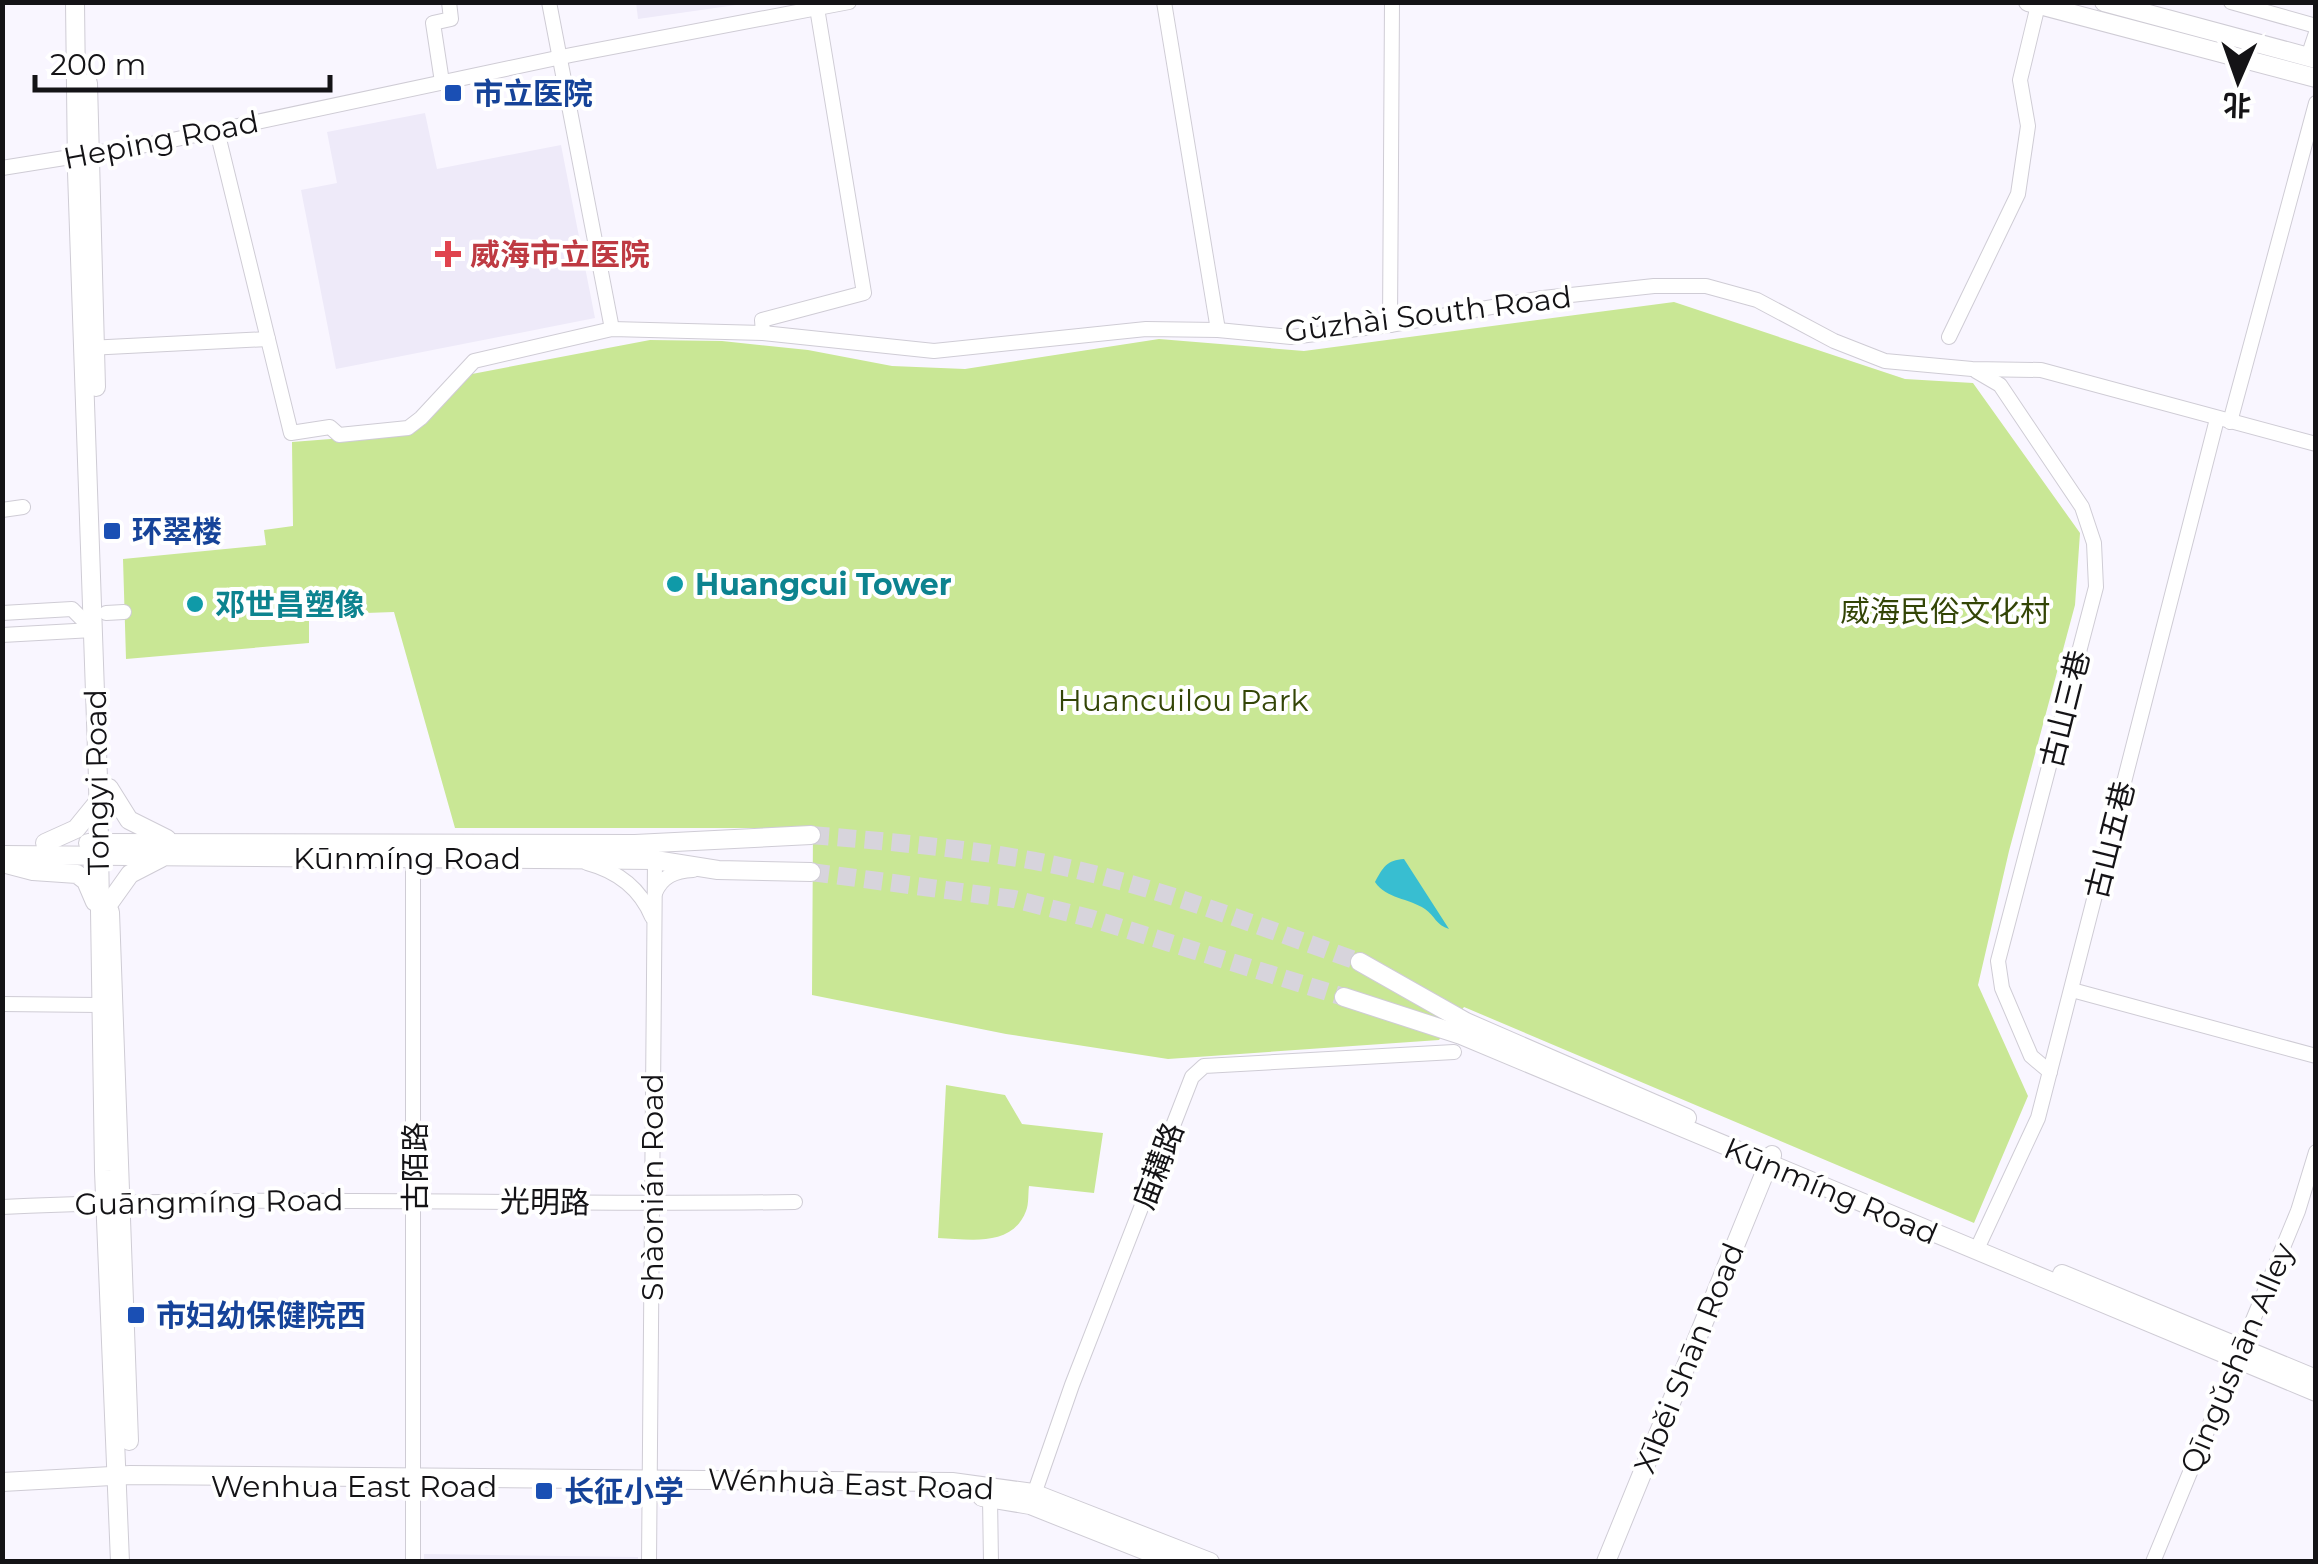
<svg xmlns="http://www.w3.org/2000/svg" width="2318" height="1564" viewBox="0 0 2318 1564" font-family="Montserrat,'Noto Sans SC',sans-serif">
	<style>
		.built { fill: #eeeaf9 }
		.green { fill: #c9e795 }
		.water { fill: #38bed1 }
		.lines { fill: none; stroke-linecap: round; stroke-linejoin: round }
		.major-tunnel { stroke: #d7d4dc; stroke-width: 18; stroke-dasharray: 18 9; stroke-linecap: butt }
		.minor-casing { stroke: #cfccd5; stroke-width: 16 }
		.major-casing { stroke: #cfccd5; stroke-width: 20 }
		.minor { stroke: #fff; stroke-width: 14 }
		.major { stroke: #fff; stroke-width: 18 }
		.transit-dot { fill: #1a4fb4; stroke: #fff; stroke-width: 4 }
		.health-dot { fill: #e0444e; stroke: #fff; stroke-width: 4 }
		.culture-dot { fill: #0f9aa8; stroke: #fff; stroke-width: 4 }
		.labels { text-anchor: middle; dominant-baseline: central; stroke-width: 8; stroke-linejoin: round; paint-order: stroke }
		.transit-label { font-size: 30px; font-weight: bold; fill: #164399; stroke: #fff; text-anchor: start }
		.street-label { font-size: 30px; fill: #141316; stroke: #fff }
		.health-label { font-size: 30px; font-weight: bold; fill: #be3a42; stroke: #fff; text-anchor: start }
		.culture-label { font-size: 30px; font-weight: bold; fill: #0d838f; stroke: #fff; text-anchor: start }
		.park-label { font-size: 30px; fill: #334506; stroke: #fff }
	</style>
	<rect width="100%" height="100%" fill="#f9f6ff"/>
	<g class="built">
		<path d="M636,2h114v1l-112,16z"/>
		<path d="M425,113l12,56 124,-24 34,173 -259,51 -35,-179 36,-7 -10,-51z"/>
		<path d="M424,1554l214,3v4l-214,1z"/>
	</g>
	<g class="green">
		<path d="M1674,302l231,77 68,4 107,150 -5,72 -66,246 -31,134 50,111 -54,127 -510,-216 -25,33 -271,19 -162,-25 -194,-39 1,-167h-358l-61,-216 -85,3v28l-183,16 -3,-100 143,-14 -2,-15 29,-4 -1,-84 116,-9 64,-59 178,-34 72,1 86,9 84,16 73,3 194,-30 145,12z"/>
		<path d="M946,1085l59,10 17,29 81,9 -9,60 -65,-7c-1,7 0,18 -3,25 -14,37 -57,28 -88,27z"/>
	</g>
	<path class="water" d="M1404,859l45,70c-13,-4 -14,-13 -24,-20 -16,-11 -39,-10 -50,-27 8,-15 12,-22 29,-23z"/>
	<g class="lines">
		<g class="major-tunnel">
			<path d="M811,835c71,6 142,12 213,24 115,20 226,64 336,103"/>
			<path d="M811,872l203,27 79,20 251,78"/>
		</g>
		<g class="minor-casing">
			<g id="minor">
				<path d="M549,2l63,327"/>
				<path d="M1164,2l54,328"/>
				<path d="M2231,2l85,24"/>
				<path d="M2308,57l8,-24"/>
				<path d="M442,82l-9,-59 18,-4 -2,-17"/>
				<path d="M217,131l74,302 39,-6 9,8 69,-7 13,-10 53,-57 138,-32 151,4 171,18 212,-22 72,1 73,7 99,-12 153,-27 111,-12h52l51,14 77,41 51,20 87,8 69,1 275,74"/>
				<path d="M2,168l156,-25 413,-88 278,-53"/>
				<path d="M1390,325l2,-323"/>
				<path d="M763,333l-1,-13 102,-27 -47,-285"/>
				<path d="M1949,337l69,-143 10,-68 -8,-46 18,-75"/>
				<path d="M88,348l180,-9"/>
				<path d="M1976,371l24,14 82,122 12,36 2,44 -98,374 4,27 29,68 19,16"/>
				<path d="M2230,422l86,-319"/>
				<path d="M2,510l21,-3"/>
				<path d="M2,613l70,-4 21,21"/>
				<path d="M106,613l18,-1"/>
				<path d="M2,635l91,-5"/>
				<path d="M413,858v704"/>
				<path d="M587,863c30,8 53,25 65,54"/>
				<path d="M655,893c7,-17 20,-22 38,-23"/>
				<path d="M2072,990l244,66"/>
				<path d="M2,1004l97,1"/>
				<path d="M2,1207c264,-13 529,-1 793,-5"/>
				<path d="M1976,1251l62,-133 179,-699"/>
				<path d="M990,1498l1,64"/>
				<path d="M1032,1500l40,-115 120,-308 12,-11 250,-14"/>
				<path d="M649,1562l6,-702 -3,-7"/>
				<path d="M2153,1562l145,-351 18,-59"/>
			</g>
		</g>
		<g class="major-casing">
			<g id="major">
				<path d="M75,2l2,170 21,607 6,392 16,391"/>
				<path d="M2028,2l288,76"/>
				<path d="M2104,2l212,57"/>
				<path d="M88,83l8,304"/>
				<path d="M109,788l20,32 38,19"/>
				<path d="M45,843l31,-14 22,-27"/>
				<path d="M88,843l547,1 176,-9"/>
				<path d="M2,855l653,5 63,10 93,2"/>
				<path d="M2,863l31,8 44,3 9,7 9,21"/>
				<path d="M110,902l20,-28 31,-16"/>
				<path d="M110,912l19,529"/>
				<path d="M1360,962l106,60 221,96"/>
				<path d="M1344,997l117,38 855,357"/>
				<path d="M2062,1274l254,105"/>
				<path d="M2,1482l128,-7 822,7 81,11 177,69"/>
				<path d="M982,1497l48,8 144,57"/>
				<path d="M1606,1562l166,-407"/>
			</g>
		</g>
		<use href="#minor" class="minor"/>
		<use href="#major" class="major"/>
	</g>
	<g class="transit-dot">
		<rect x="443" y="83" width="20" height="20" rx="5"/>
		<rect x="102" y="521" width="20" height="20" rx="5"/>
		<rect x="126" y="1305" width="20" height="20" rx="5"/>
		<rect x="534" y="1481" width="20" height="20" rx="5"/>
	</g>
	<path class="health-dot" d="M443 239h10v10h10v10h-10v10h-10v-10h-10v-10h10z"/>
	<g class="culture-dot">
		<circle cx="675" cy="584" r="10"/>
		<circle cx="195" cy="604" r="10"/>
	</g>
	<g class="labels">
		<g class="transit-label">
			<text x="473" y="93">市立医院</text>
			<text x="132" y="531">环翠楼</text>
			<text x="156" y="1315">市妇幼保健院西</text>
			<text x="564" y="1491">长征小学</text>
		</g>
		<g class="street-label">
			<text transform="translate(161 140) rotate(-11)">Heping Road</text>
			<text transform="translate(1428 314) rotate(-7)">Gǔzhài South Road</text>
			<text transform="translate(2065 709) rotate(-76)">古山三巷</text>
			<text transform="translate(97 782) rotate(-91)">Tongyi Road</text>
			<text transform="translate(2110 840) rotate(-76)">古山五巷</text>
			<text x="407" y="858">Kūnmíng Road</text>
			<text transform="translate(1158 1166) rotate(-69)">庙耩路</text>
			<text transform="translate(415 1167) rotate(-90)">古陌路</text>
			<text transform="translate(652 1187) rotate(-90)">Shàonián Road</text>
			<text transform="translate(1831 1191) rotate(23)">Kūnmíng Road</text>
			<text transform="translate(209 1202) rotate(-1)">Guāngmíng Road</text>
			<text transform="translate(545 1202) rotate(1)">光明路</text>
			<text transform="translate(1689 1358) rotate(-68)">Xīběi Shān Road</text>
			<text transform="translate(2237 1358) rotate(-67)">Qīngǔshān Alley</text>
			<text transform="translate(851 1484) rotate(2)">Wénhuà East Road</text>
			<text x="354" y="1486">Wenhua East Road</text>
		</g>
		<g class="health-label">
			<text x="470" y="254">威海市立医院</text>
		</g>
		<g class="culture-label">
			<text x="695" y="584">Huangcui Tower</text>
			<text x="215" y="604">邓世昌塑像</text>
		</g>
		<g class="park-label">
			<text x="1945" y="611">威海民俗文化村</text>
			<text x="1183" y="700">Huancuilou Park</text>
		</g>
	</g>
	<rect width="2318" height="1564" fill="none" stroke="#141316" stroke-width="10"/>
	<g transform="translate(2238 80) rotate(182)" stroke="#ffffff" stroke-width="8" paint-order="stroke">
	<path d="M0-8L18 38L0 25L-18 38Z" fill="#141316"/>
	<text y="-15" font-size="28" font-weight="bold" text-anchor="middle" fill="#141316">北</text>
	</g>
	<path d="M35 75v15h295v-15" fill="none" stroke="#141316" stroke-width="5"/>
	<text x="50" y="75" font-size="30" fill="#141316" stroke="#ffffff" stroke-width="8" paint-order="stroke">200 m</text>
</svg>
